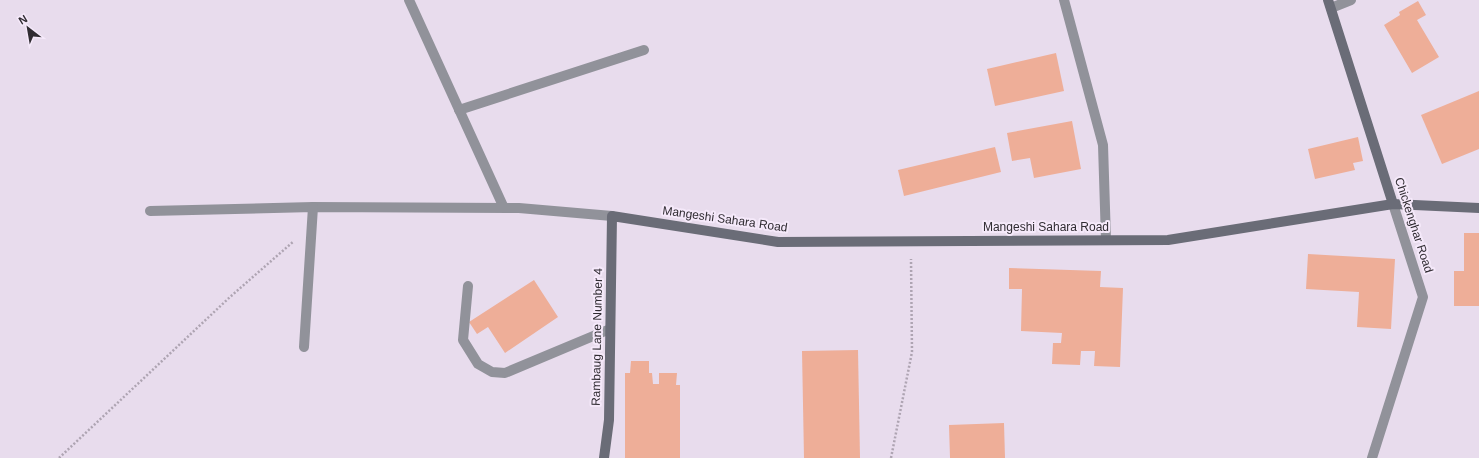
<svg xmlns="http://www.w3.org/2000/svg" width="1479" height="458" viewBox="0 0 1479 458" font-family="Arial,sans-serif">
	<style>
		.building { fill: #eeae98 }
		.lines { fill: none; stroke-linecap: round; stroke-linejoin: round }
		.path { stroke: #aea4b2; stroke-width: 2.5; stroke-dasharray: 2 2; stroke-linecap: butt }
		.street { stroke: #91929a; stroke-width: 10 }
		.secondary { stroke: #6a6c77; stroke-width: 10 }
		.labels { text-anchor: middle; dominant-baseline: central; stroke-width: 4; stroke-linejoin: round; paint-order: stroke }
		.street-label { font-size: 12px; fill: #302c32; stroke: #f5e9fa }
	</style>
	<rect width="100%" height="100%" fill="#e8dced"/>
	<g class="building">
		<path d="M1418,1l8,14 -9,5 22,37 -27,16 -28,-48 16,-10 -1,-3z"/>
		<path d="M1056,53l8,38 -69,15 -8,-37z"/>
		<path d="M1479,91v58l-37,15 -21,-49z"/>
		<path d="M1072,121l9,48 -47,9 -4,-20 -18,3 -5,-28z"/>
		<path d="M1358,137l5,24 -10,2 2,7 -40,9 -7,-30z"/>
		<path d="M995,147l6,25 -97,24 -6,-26z"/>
		<path d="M1464,233h15v73h-25v-35h10z"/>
		<path d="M1308,254l87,5 -4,70 -34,-2 2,-35 -53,-3z"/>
		<path d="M1009,268l92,3 -1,16 23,1 -3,79 -26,-1 1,-15h-14l-1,14 -28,-1 1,-21h8l1,-10 -41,-2 1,-42h-13z"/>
		<path d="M534,280l24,37 -53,36 -17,-26 -11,7 -8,-12z"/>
		<path d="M858,350l2,108h-56l-2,-107z"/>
		<path d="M631,361h18v12h3l1,11h6v-11h18l-1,12h4v73h-55v-85h5z"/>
		<path d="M1004,423l1,35h-55l-1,-33z"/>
	</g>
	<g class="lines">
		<g class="path">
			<path d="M59,458l171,-161 64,-56"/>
			<path d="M891,458l21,-106 -1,-93"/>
		</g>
		<g class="street">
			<path d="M409,0l95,208"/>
			<path d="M1064,0l39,145 3,95"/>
			<path d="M1331,8l20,-8"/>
			<path d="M459,110l185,-60"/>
			<path d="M150,211l163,-4 206,1 93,8"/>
			<path d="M468,286l-5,54 15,24 14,8 13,1 105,-44"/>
			<path d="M304,347l9,-140"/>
			<path d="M1372,458l51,-161 -30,-93"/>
		</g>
		<g class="secondary">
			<path d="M1328,0l65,204"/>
			<path d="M604,458l5,-38 3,-204 166,26 390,-2 225,-36 86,4"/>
		</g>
	</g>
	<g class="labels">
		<g class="street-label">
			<text transform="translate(725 219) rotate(8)">Mangeshi Sahara Road</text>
			<text transform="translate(1414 225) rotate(72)">Chickenghar Road</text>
			<text x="1046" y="227">Mangeshi Sahara Road</text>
			<text transform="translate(597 337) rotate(-89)">Rambaug Lane Number 4</text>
		</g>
	</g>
	<g transform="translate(28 28) rotate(329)" stroke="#f5e9fa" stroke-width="3" paint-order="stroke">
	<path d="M0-3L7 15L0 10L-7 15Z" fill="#302c32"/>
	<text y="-6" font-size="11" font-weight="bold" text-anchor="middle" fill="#302c32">N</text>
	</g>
</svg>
